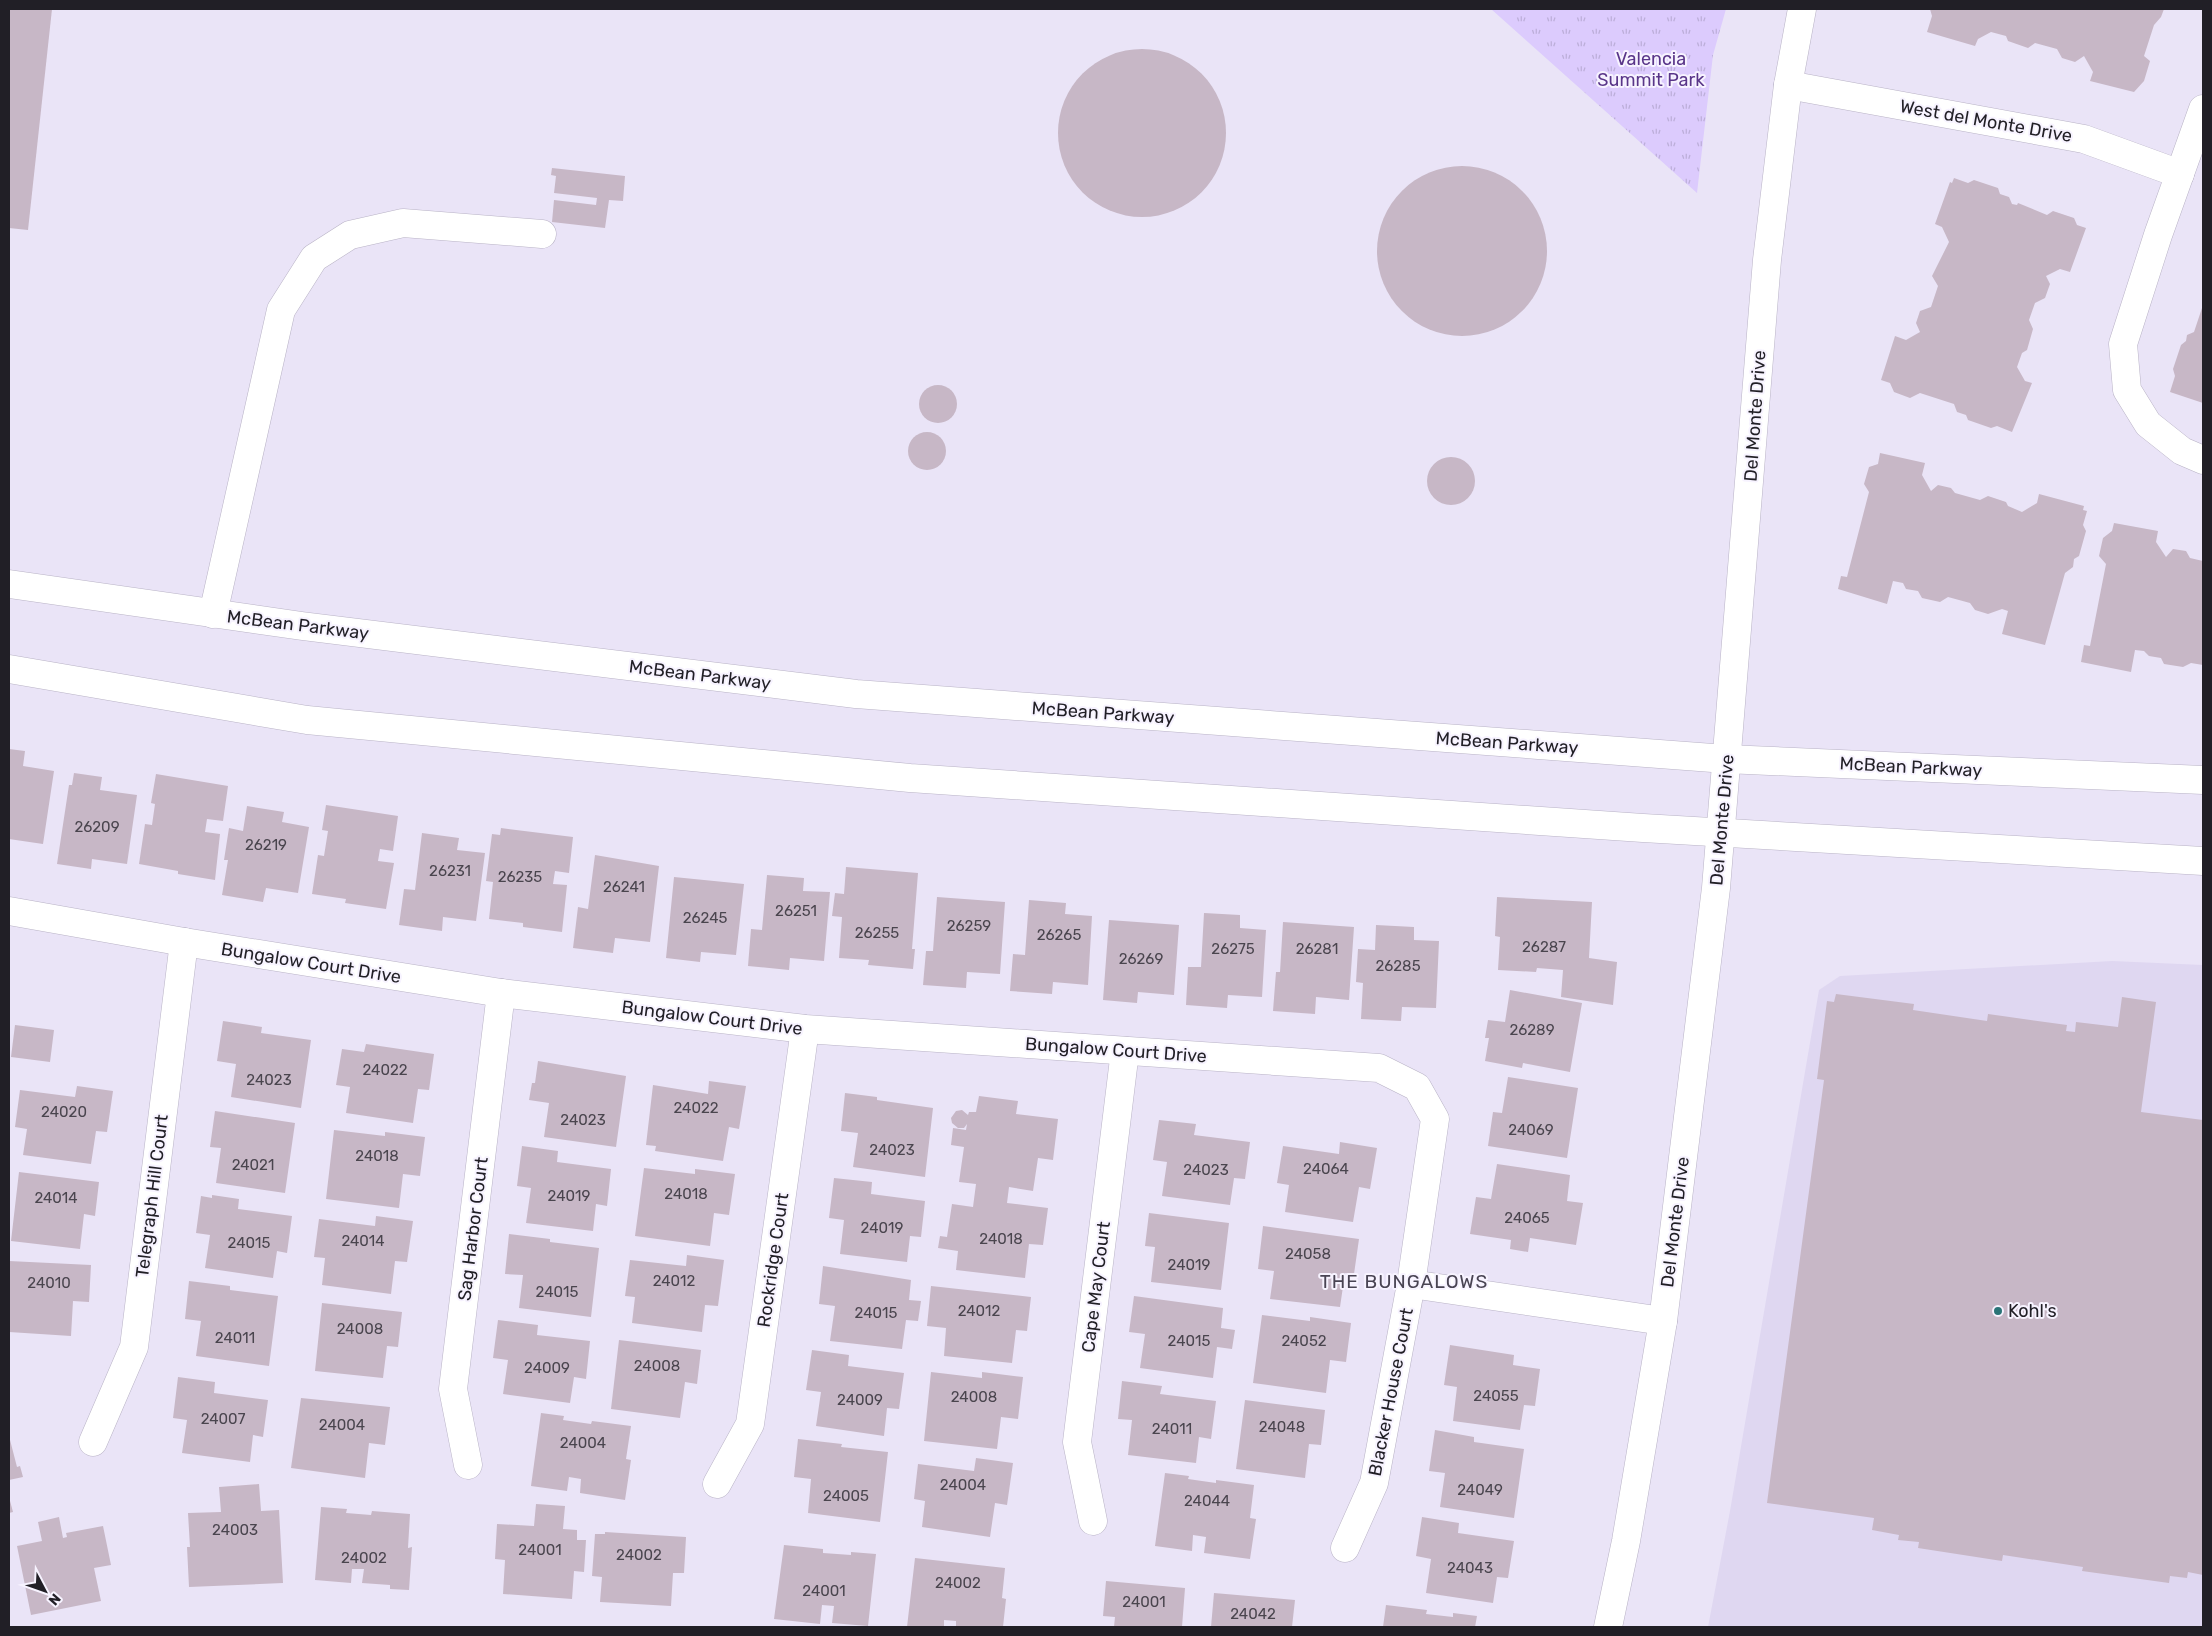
<svg xmlns="http://www.w3.org/2000/svg" width="2212" height="1636" viewBox="0 0 2212 1636" font-family="Rubik,sans-serif">
	<style>
		.built { fill: #dfd7f1 }
		.grass { fill: url(#grass-tufts) }
		.building { fill: #c7b7c6 }
		.lines { fill: none; stroke-linecap: round; stroke-linejoin: round }
		.street-casing { stroke: #b9b3c6; stroke-width: 29 }
		.secondary-casing { stroke: #b9b3c6; stroke-width: 29 }
		.street { stroke: #fff; stroke-width: 28 }
		.secondary { stroke: #fff; stroke-width: 28 }
		.poi-dot { fill: #2a7477; stroke: #f7f3ff; stroke-width: 2 }
		.labels { text-anchor: middle; dominant-baseline: central; stroke-width: 4; stroke-linejoin: round; paint-order: stroke }
		.number-label { font-size: 15px; fill: #4a454e }
		.park-label { font-size: 18px; fill: #593589; stroke: #f7f3ff }
		.street-label { font-size: 18px; fill: #211f26; stroke: #f7f3ff }
		.poi-label { font-size: 18px; fill: #211f26; stroke: #f7f3ff; text-anchor: start }
		.neighbourhood-label { font-size: 19px; letter-spacing: 1px; fill: #494453; stroke: #f7f3ff }
	</style>
	<defs>
		<pattern id="grass-tufts" width="24" height="20" patternUnits="userSpaceOnUse" patternTransform="scale(1.25)"><rect width="24" height="20" fill="#dccbfd"/><path d="M3 7l-1-3M5 7V3M7 7l1-3M15 17l-1-3M17 17v-4M19 17l1-3" fill="none" stroke="#bcaed9"/></pattern>
	</defs>
	<rect width="100%" height="100%" fill="#eae4f7"/>
	<path class="built" d="M2112,961l91,4v662h-495l22,-116 89,-521 21,-14z"/>
	<path class="grass" d="M1491,9h235l-13,46 -16,138z"/>
	<g class="building">
		<path d="M9,9h43l-24,221 -19,-2z"/>
		<path d="M1930,9h234l-3,8 -7,8 -10,31 6,5 -6,20 -10,11 -44,-11 3,-9 -9,-16 -9,6 -13,-4 -5,-9 -22,-6 -7,5 -20,-7 -2,-5 -15,-4 -13,7 -3,7 -48,-14 5,-16z"/>
		<circle cx="1142" cy="133" r="84"/>
		<circle cx="1462" cy="251" r="85"/>
		<path d="M552,168l73,8 -2,25 -14,-1 -4,28 -53,-6 2,-22 42,5 1,-7 -43,-5 2,-17 -5,-1z"/>
		<path d="M1954,178l14,5 6,-3 24,8 2,6 9,3 3,7 5,1 1,-2 29,12 6,-4 21,7 3,7 9,3 -16,44 -10,-3 -14,7 4,8 -5,14 -10,5 -6,17 4,9 -6,21 -5,3 -5,14 8,14 7,2 -20,49 -15,-6 -6,2 -23,-8 -2,-5 -9,-3 -3,-8 -34,-11 -10,5 -16,-6 -4,-9 -9,-3 14,-44 11,4 14,-8 -4,-9 4,-12 11,-4 7,-21 -6,-10 17,-34 -7,-15 -7,-3 15,-42 2,1z"/>
		<path d="M2203,305v98l-33,-11 5,-16 -2,-7 8,-24 5,-4 1,-6 7,-3z"/>
		<circle cx="938" cy="404" r="19"/>
		<circle cx="927" cy="451" r="19"/>
		<path d="M1880,453l45,10 -3,12 9,16 7,-6 13,3 4,5 25,7 8,-4 18,6 2,4 14,6 15,-9 2,-9 45,12 -1,4 4,1 -4,14 3,6 -7,25 -5,3 -1,8 -8,6 -20,72 -43,-11 6,-23 -6,-2 -14,5 -13,-4 -5,-7 -22,-6 -8,5 -18,-4 -4,-7 -12,-2 -3,-6 -10,-2 -6,23 -49,-15 3,-13 6,1 22,-85 -5,-8 5,-17 9,-3z"/>
		<circle cx="1451" cy="481" r="24"/>
		<path d="M2114,523l44,8 -2,11 10,15 7,-8 13,2 4,7 13,3v104l-12,-2 -8,4 -19,-3 -3,-6 -12,-2 -5,-5 -9,-1 -4,22 -50,-10 3,-17 6,1 16,-82 -7,-8 4,-18 9,-7z"/>
		<path d="M9,749l16,2 -2,15 31,5 -11,73 -34,-5z"/>
		<path d="M74,773l28,4 -2,13 37,5 -10,69 -35,-5 -1,10 -34,-5 12,-79h3z"/>
		<path d="M156,774l72,12 -5,35 -16,-2 -2,13 15,2 -5,46 -37,-6v-3l-39,-7 6,-40 7,1 3,-21 -4,-1z"/>
		<path d="M326,805l72,11 -5,35 -13,-2 -2,12 16,2 -8,46 -41,-6 1,-4 -34,-5 6,-39 6,1 4,-25 -6,-1z"/>
		<path d="M247,806l37,6 -2,10 27,5 -11,66 -32,-5 -3,14 -41,-7 6,-35h-4l5,-32 14,3z"/>
		<path d="M501,828l72,9 -4,36 -14,-2 -2,13 14,1 -5,47 -39,-5v-4l-34,-4 4,-37 -7,-1 6,-47 8,1z"/>
		<path d="M422,833l37,5 -2,12 28,3 -9,68 -33,-4 -1,14 -43,-6 5,-36 11,1z"/>
		<path d="M595,855l64,11 -9,76 -35,-4 -2,15 -40,-5 5,-41 10,2z"/>
		<path d="M846,867l72,6 -6,76h3l-2,20 -45,-4 1,-5 -30,-2 3,-41 -10,-1 3,-23 9,1z"/>
		<path d="M767,875l37,3 -1,13 27,1 -6,69 -34,-3 -1,12 -41,-4 3,-37 11,1z"/>
		<path d="M674,877l70,7 -8,71 -35,-3 -1,10 -34,-4z"/>
		<path d="M937,897l68,5 -5,72 -33,-2 -1,16 -43,-3 3,-34h7z"/>
		<path d="M1497,897l95,5 -3,56 28,4 -4,43 -52,-8 2,-27 -26,-2 -1,4 -38,-2 2,-33 -5,-1z"/>
		<path d="M1029,900l37,3 -1,11 27,2 -4,69 -35,-3 -1,12 -42,-3 3,-37 12,1z"/>
		<path d="M1204,913l36,2v13l26,2 -4,67 -34,-2 -1,13 -41,-3 2,-38h13z"/>
		<path d="M1109,920l70,5 -5,70 -36,-3 -1,11 -34,-3z"/>
		<path d="M1283,922l71,5 -5,73 -33,-3 -1,17 -42,-3 3,-39h4z"/>
		<path d="M1376,925l38,2v13l25,1 -3,67 -34,-1 -1,14 -40,-2 2,-36 -7,-1 2,-33 17,1z"/>
		<path d="M1510,990l72,13 -12,69 -47,-9 -1,5 -37,-7 4,-23h-4l3,-18 17,2z"/>
		<path d="M1836,994l78,10 -1,6 74,11 1,-7 79,11 -1,6 9,1 1,-10 42,5 4,-30 34,5 -15,110 62,8v455l-15,-3 -1,6 -17,-2 -1,7 -87,-12 1,-4 -80,-12 -1,6 -84,-13 1,-6 -21,-2 1,-5 -27,-5 2,-12 -107,-15 57,-423 -7,-1 10,-78 7,1z"/>
		<path d="M223,1021l39,6 -1,6 50,7 -10,68 -70,-11 5,-33 -19,-3z"/>
		<path d="M15,1025l39,5 -4,32 -39,-5z"/>
		<path d="M366,1044l68,10 -5,36 -11,-1 -5,34 -67,-10 4,-26 -14,-2 6,-36 22,3z"/>
		<path d="M538,1061l88,15 -10,71 -72,-10 5,-34 -20,-3 3,-17h3z"/>
		<path d="M1508,1077l70,11 -11,70 -79,-12 5,-34 9,1z"/>
		<path d="M709,1081l37,5 -7,43 -10,-2 -6,34 -68,-10 1,-5 -10,-1 7,-60 55,9z"/>
		<path d="M77,1086l36,5 -6,41 -11,-1 -5,33 -68,-9 4,-26 -12,-2 5,-37 55,7z"/>
		<path d="M845,1093l32,4v3l56,8 -8,69 -72,-10 5,-34 -17,-2z"/>
		<path d="M979,1096l39,5 -2,13 42,5 -5,41 -15,-2 -5,33 -24,-4 -2,16 41,5 -5,37 -14,-1 -4,34 -69,-8 2,-19 -20,-3 2,-12 7,1 5,-33 21,3 3,-23 -17,-2 5,-35 -13,-2 2,-17 13,2 1,-6 -3,4h-6l-6,-5 -1,-5 5,-7 6,-1 6,5 1,-3h7z"/>
		<path d="M215,1111l80,12 -10,70 -69,-10 5,-35 -11,-1z"/>
		<path d="M1159,1120l37,4 -2,11 56,7 -5,37 -11,-1 -4,27 -68,-9 5,-34 -14,-2z"/>
		<path d="M334,1130l51,6v-4l40,5 -5,39 -17,-2 -4,34 -73,-9z"/>
		<path d="M1340,1142l37,6 -7,41 -11,-2 -6,35 -68,-10 4,-27 -12,-2 6,-37 56,8z"/>
		<path d="M522,1146l36,5 -1,11 54,7 -4,37 -11,-2 -3,27 -67,-8 5,-35 -14,-2z"/>
		<path d="M1497,1164l73,11 -3,26 16,2 -7,42 -46,-7 -2,14 -18,-3 1,-9 -41,-6 6,-37 15,2z"/>
		<path d="M644,1168l51,6v-5l40,5 -6,41 -15,-2 -4,33 -75,-10z"/>
		<path d="M19,1172l80,10 -4,34 -11,-2 -4,35 -69,-8z"/>
		<path d="M834,1178l38,4 -1,12 54,7 -4,36 -11,-1 -3,26 -67,-8 4,-34 -15,-2z"/>
		<path d="M212,1195l27,4 -1,10 54,7 -5,37 -10,-2 -4,27 -68,-10 5,-33 -14,-2 5,-37 11,2z"/>
		<path d="M1149,1213l80,10 -8,67 -70,-8 4,-35 -10,-1z"/>
		<path d="M376,1216l37,5 -6,41 -12,-1 -4,33 -69,-9 3,-27 -11,-1 5,-38 56,7z"/>
		<path d="M1263,1226l96,13 -5,35 -9,-1 -5,34 -70,-8 4,-28 -16,-2z"/>
		<path d="M509,1234l41,5v3l49,6 -8,69 -72,-9 4,-33 -18,-1z"/>
		<path d="M687,1255l37,5 -6,46 -13,-1 -3,27 -70,-9 3,-26 -10,-1 5,-36 56,6z"/>
		<path d="M9,1261l82,4 -2,37 -16,-1 -2,35 -62,-4z"/>
		<path d="M823,1266l88,14 -2,20 12,1 -3,20 -12,-1 -4,29 -72,-8 5,-35 -16,-2z"/>
		<path d="M189,1281l41,5v4l48,6 -9,70 -73,-10 5,-35 -16,-2z"/>
		<path d="M931,1286l100,11 -4,34 -11,-1 -4,33 -68,-7 2,-28 -19,-2z"/>
		<path d="M1134,1296l89,12 -2,20 14,2 -3,19 -15,-2 -4,31 -73,-10 5,-34 -16,-2z"/>
		<path d="M322,1303l80,9 -4,35 -11,-1 -4,32 -68,-7z"/>
		<path d="M1262,1315l48,6v-4l41,6 -5,39 -16,-2 -4,33 -73,-10z"/>
		<path d="M498,1320l40,5 -1,10 53,6 -4,38 -12,-2 -4,26 -67,-9 5,-34 -15,-2z"/>
		<path d="M619,1340l82,10 -4,34 -12,-2 -5,36 -69,-9z"/>
		<path d="M1450,1345l64,10 -1,10 27,4 -5,37 -11,-1 -4,25 -67,-9 4,-34 -13,-2z"/>
		<path d="M812,1350l37,5 -1,11 56,7 -5,36 -12,-1 -3,28 -68,-10 5,-34 -15,-2z"/>
		<path d="M931,1372l51,6v-6l41,5 -5,42 -17,-2 -4,32 -73,-8z"/>
		<path d="M178,1377l37,5 -1,11 54,7 -5,37 -10,-2 -3,27 -68,-9 5,-33 -14,-2z"/>
		<path d="M1122,1381l40,5 -2,8 56,7 -5,38 -12,-2 -3,26 -68,-8 4,-35 -14,-1z"/>
		<path d="M301,1398l89,9 -5,38 -16,-2 -4,35 -74,-10z"/>
		<path d="M1245,1400l80,10 -4,35 -12,-1 -4,34 -69,-9z"/>
		<path d="M541,1413l23,3 -1,4 28,4 1,-3 39,5 -5,33 5,1 -6,40 -45,-7 1,-14 -12,-2 -2,14 -36,-5z"/>
		<path d="M1435,1430l39,7v5l50,7 -10,69 -74,-11 5,-34 -16,-2z"/>
		<path d="M9,1436l8,31 3,-1 3,11 -14,3z"/>
		<path d="M798,1439l44,5 -1,3 47,5 -8,70 -72,-9 3,-34 -17,-2z"/>
		<path d="M976,1458l37,5 -6,42 -12,-2 -5,34 -68,-10 3,-26 -11,-2 4,-35 56,7z"/>
		<path d="M1165,1473l24,3 -1,3 28,4v-3l38,5 -4,33 6,1 -6,40 -46,-6 2,-16 -13,-2 -1,16 -37,-5z"/>
		<path d="M259,1484l2,27 18,-1 4,73 -94,4 -2,-40h3l-2,-34 33,-1 -2,-25z"/>
		<path d="M9,1497l4,15 -4,1z"/>
		<path d="M536,1504l29,2 -2,23 14,1v10h9l-2,32 -10,-1 -2,28 -69,-5 2,-34 -10,-1 2,-35 37,2z"/>
		<path d="M321,1507l26,2 -1,4 25,2 1,-4 38,3 -2,34 4,-1 -3,43 -19,-1v-4l-28,-2 2,-14h-12l-1,14 -36,-3z"/>
		<path d="M59,1517l4,21 4,-1 -1,-4 37,-7 8,39 -17,3 7,33 -70,14 -14,-69 25,-5 -4,-19z"/>
		<path d="M1422,1517l37,6 -1,10 56,8 -6,37 -11,-1 -4,26 -67,-10 5,-34 -15,-3z"/>
		<path d="M605,1532l81,5 -2,36h-11l-2,33 -71,-4 2,-25 -10,-1 3,-42h10z"/>
		<path d="M784,1545l39,4v4l28,2v-3l25,2 -8,72 -36,-3 2,-17 -12,-1 -2,19 -46,-5z"/>
		<path d="M915,1558l90,10 -3,30 4,1 -3,28h-47v-6l-12,-1v7h-37z"/>
		<path d="M1106,1581l79,7 -3,39h-68l1,-10 -12,-1z"/>
		<path d="M1214,1593l81,7 -3,27h-81z"/>
		<path d="M1386,1605l41,5 -1,4 27,3v-4l24,3 -2,11h-92z"/>
	</g>
	<g class="lines">
		<g class="street-casing">
			<g id="street">
				<path d="M1788,85l296,54 96,35"/>
				<path d="M2203,109l-45,126 -35,109 4,46 21,34 34,27 21,9"/>
				<path d="M213,614l68,-304 33,-52 36,-23 53,-12 139,11"/>
				<path d="M9,911l175,31 317,51 304,36 574,39 38,19 18,32 -24,165 -37,199 -29,65"/>
				<path d="M1411,1284l252,37"/>
				<path d="M93,1442l41,-95 50,-405"/>
				<path d="M468,1465l-15,-76 48,-396"/>
				<path d="M717,1484l33,-60 55,-395"/>
				<path d="M1093,1521l-16,-79 48,-391"/>
				<path d="M1608,1627l18,-86 37,-220 53,-433 51,-628 21,-175 14,-76"/>
			</g>
		</g>
		<g class="secondary-casing">
			<g id="secondary">
				<path d="M9,584l293,42 554,68 870,65 477,21"/>
				<path d="M9,669l298,51 603,58 733,50 560,33"/>
			</g>
		</g>
		<use href="#street" class="street"/>
		<use href="#secondary" class="secondary"/>
	</g>
	<circle class="poi-dot" cx="1998" cy="1311" r="5"/>
	<g class="labels">
		<g class="number-label">
			<text x="97" y="827">26209</text>
			<text x="266" y="845">26219</text>
			<text x="450" y="871">26231</text>
			<text x="520" y="877">26235</text>
			<text x="624" y="887">26241</text>
			<text x="796" y="911">26251</text>
			<text x="705" y="918">26245</text>
			<text x="969" y="926">26259</text>
			<text x="877" y="933">26255</text>
			<text x="1059" y="935">26265</text>
			<text x="1544" y="947">26287</text>
			<text x="1233" y="949">26275</text>
			<text x="1317" y="949">26281</text>
			<text x="1141" y="959">26269</text>
			<text x="1398" y="966">26285</text>
			<text x="1532" y="1030">26289</text>
			<text x="385" y="1070">24022</text>
			<text x="269" y="1080">24023</text>
			<text x="696" y="1108">24022</text>
			<text x="64" y="1112">24020</text>
			<text x="583" y="1120">24023</text>
			<text x="1531" y="1130">24069</text>
			<text x="892" y="1150">24023</text>
			<text x="377" y="1156">24018</text>
			<text x="253" y="1165">24021</text>
			<text x="1326" y="1169">24064</text>
			<text x="1206" y="1170">24023</text>
			<text x="686" y="1194">24018</text>
			<text x="569" y="1196">24019</text>
			<text x="56" y="1198">24014</text>
			<text x="1527" y="1218">24065</text>
			<text x="882" y="1228">24019</text>
			<text x="1001" y="1239">24018</text>
			<text x="363" y="1241">24014</text>
			<text x="249" y="1243">24015</text>
			<text x="1308" y="1254">24058</text>
			<text x="1189" y="1265">24019</text>
			<text x="674" y="1281">24012</text>
			<text x="49" y="1283">24010</text>
			<text x="557" y="1292">24015</text>
			<text x="979" y="1311">24012</text>
			<text x="876" y="1313">24015</text>
			<text x="360" y="1329">24008</text>
			<text x="235" y="1338">24011</text>
			<text x="1189" y="1341">24015</text>
			<text x="1304" y="1341">24052</text>
			<text x="657" y="1366">24008</text>
			<text x="547" y="1368">24009</text>
			<text x="1496" y="1396">24055</text>
			<text x="974" y="1397">24008</text>
			<text x="860" y="1400">24009</text>
			<text x="223" y="1419">24007</text>
			<text x="342" y="1425">24004</text>
			<text x="1282" y="1427">24048</text>
			<text x="1172" y="1429">24011</text>
			<text x="583" y="1443">24004</text>
			<text x="963" y="1485">24004</text>
			<text x="1480" y="1490">24049</text>
			<text x="846" y="1496">24005</text>
			<text x="1207" y="1501">24044</text>
			<text x="235" y="1530">24003</text>
			<text x="540" y="1550">24001</text>
			<text x="639" y="1555">24002</text>
			<text x="364" y="1558">24002</text>
			<text x="1470" y="1568">24043</text>
			<text x="958" y="1583">24002</text>
			<text x="824" y="1591">24001</text>
			<text x="1144" y="1602">24001</text>
			<text x="1253" y="1614">24042</text>
		</g>
		<g class="park-label">
			<text x="1651" y="59">Valencia<tspan x="1651" dy="21">Summit Park</tspan></text>
		</g>
		<g class="street-label">
			<text transform="translate(1986 121) rotate(10)">West del Monte Drive</text>
			<text transform="translate(1755 416) rotate(-86)">Del Monte Drive</text>
			<text transform="translate(298 625) rotate(7)">McBean Parkway</text>
			<text transform="translate(700 675) rotate(7)">McBean Parkway</text>
			<text transform="translate(1103 713) rotate(4)">McBean Parkway</text>
			<text transform="translate(1507 743) rotate(4)">McBean Parkway</text>
			<text transform="translate(1911 767) rotate(3)">McBean Parkway</text>
			<text transform="translate(1722 820) rotate(-85)">Del Monte Drive</text>
			<text transform="translate(311 963) rotate(9)">Bungalow Court Drive</text>
			<text transform="translate(712 1018) rotate(7)">Bungalow Court Drive</text>
			<text transform="translate(1116 1050) rotate(4)">Bungalow Court Drive</text>
			<text transform="translate(152 1196) rotate(-83)">Telegraph Hill Court</text>
			<text transform="translate(1675 1222) rotate(-83)">Del Monte Drive</text>
			<text transform="translate(473 1229) rotate(-83)">Sag Harbor Court</text>
			<text transform="translate(773 1260) rotate(-82)">Rockridge Court</text>
			<text transform="translate(1096 1287) rotate(-83)">Cape May Court</text>
			<text transform="translate(1391 1392) rotate(-79)">Blacker House Court</text>
		</g>
		<g class="poi-label">
			<text x="2008" y="1311">Kohl's</text>
		</g>
		<g class="neighbourhood-label">
			<text x="1404" y="1281">THE BUNGALOWS</text>
		</g>
	</g>
	<rect width="2212" height="1636" fill="none" stroke="#211f26" stroke-width="20"/>
	<g transform="translate(45 1591) rotate(131)" stroke="#f7f3ff" stroke-width="4" paint-order="stroke">
	<path d="M0-4L9 19L0 12L-9 19Z" fill="#211f26"/>
	<text y="-8" font-size="14" font-weight="bold" text-anchor="middle" fill="#211f26">N</text>
	</g>
</svg>
